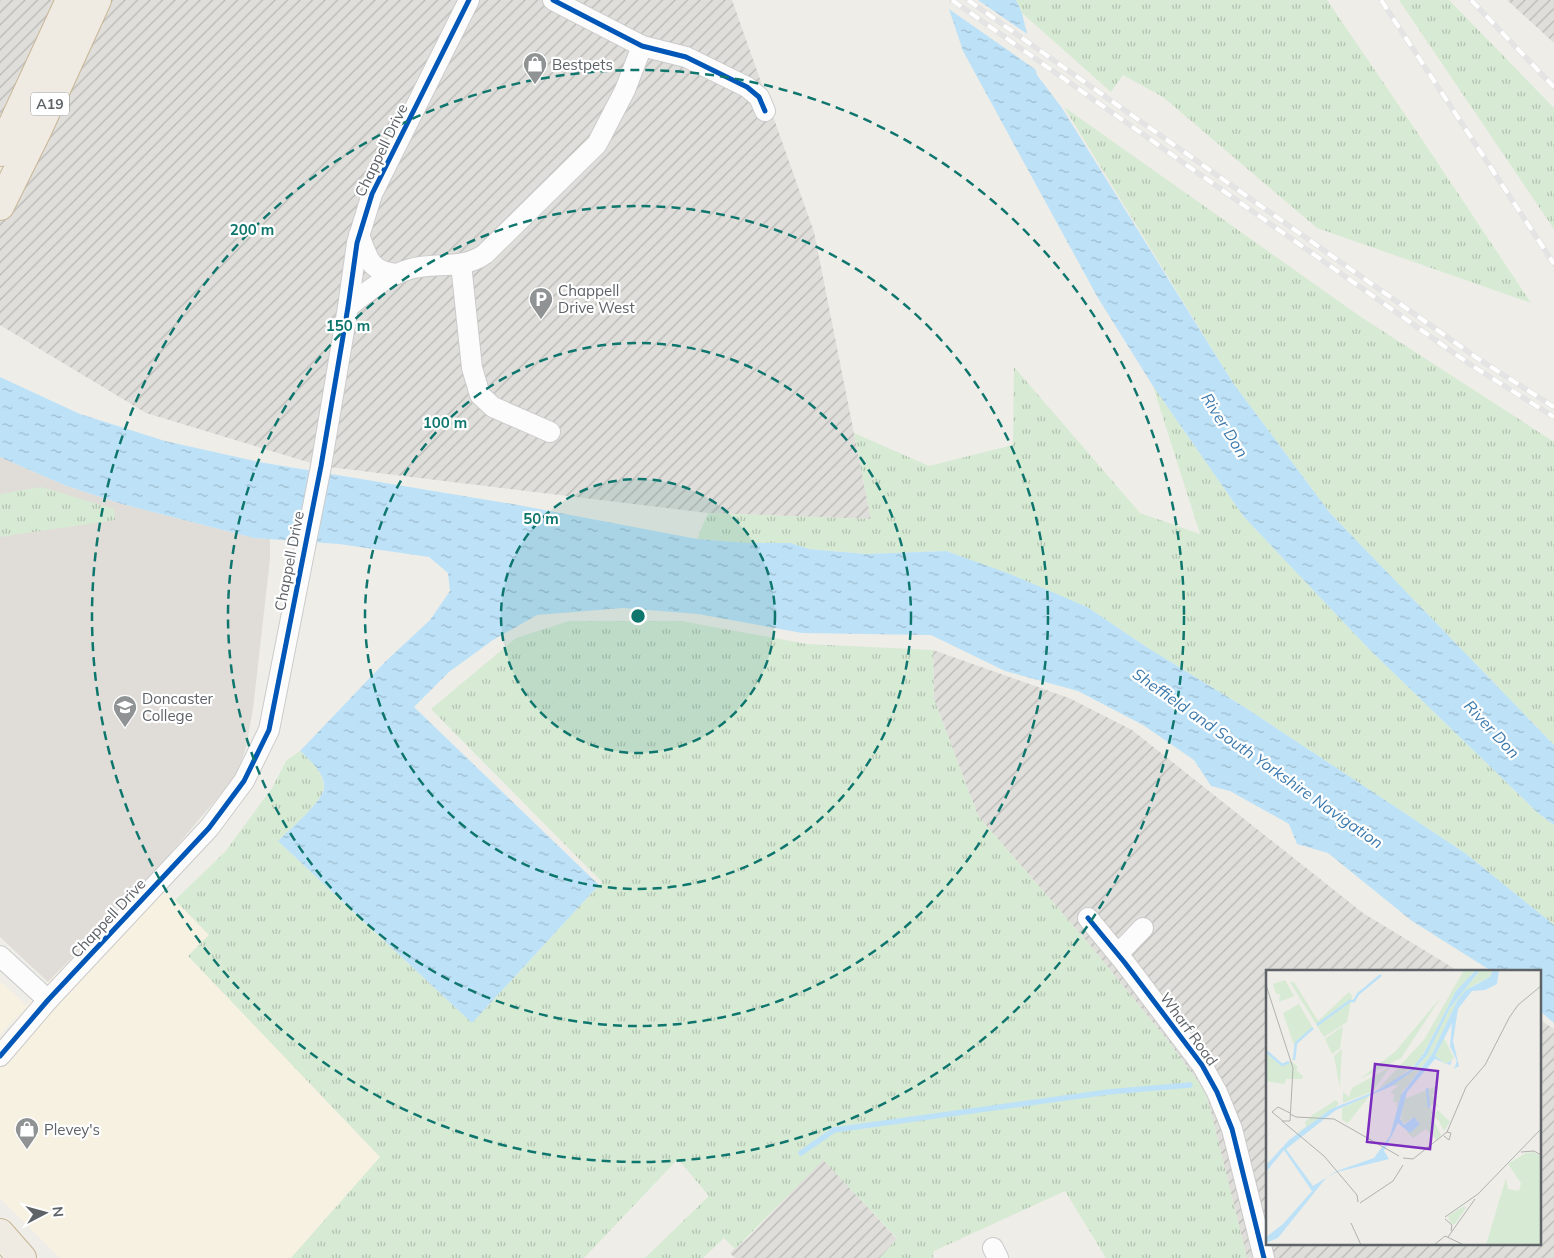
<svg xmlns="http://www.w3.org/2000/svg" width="1554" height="1258" viewBox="0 0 1554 1258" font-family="Mulish,sans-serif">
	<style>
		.commercial { fill: #f7f1e2 }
		.industrial { fill: url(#industrial-furrows) }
		.education { fill: #e0ddd8 }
		.grass { fill: url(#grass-tufts) }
		.water { fill: url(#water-ripples) }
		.pier { fill: #eeede8 }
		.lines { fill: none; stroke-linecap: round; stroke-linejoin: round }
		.stream { stroke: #bde2f8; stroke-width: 5.5 }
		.minor-casing { stroke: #cbcbcb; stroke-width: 22 }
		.highway-casing { stroke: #c7b594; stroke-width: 30 }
		.minor { stroke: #fcfcfc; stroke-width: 20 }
		.highway { stroke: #f0ebe2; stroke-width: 28 }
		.rail-casing { stroke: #e3e4e3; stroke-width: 5.5 }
		.rail { stroke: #fff; stroke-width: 4; stroke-dasharray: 11; stroke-linecap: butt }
		.cycleway-casing { stroke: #fff; stroke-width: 8 }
		.cycleway { stroke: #0057b8; stroke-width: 5 }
		.ring { fill: none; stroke: #0f766e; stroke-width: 2.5; stroke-dasharray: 9 6 }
		.labels { text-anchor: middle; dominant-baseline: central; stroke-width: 4.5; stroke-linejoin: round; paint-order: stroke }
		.shield { fill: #fff; stroke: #8e9295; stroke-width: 1 }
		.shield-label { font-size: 14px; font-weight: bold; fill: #5e6367 }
		.poi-label { font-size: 15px; fill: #5e6367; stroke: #fff; text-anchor: start }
		.street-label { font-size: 15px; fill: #5e6367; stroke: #fff }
		.water-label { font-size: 16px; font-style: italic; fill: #3d7aad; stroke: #fff }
		.inset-river { fill: none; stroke: #bde2f8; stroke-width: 2.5 }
		.inset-road { fill: none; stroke: #b0b2b0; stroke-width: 1 }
		.view { fill: #7b2cbf; fill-opacity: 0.15; stroke: #7b2cbf; stroke-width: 2.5 }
		.inset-edge { fill: none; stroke: #5e6367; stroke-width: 2.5 }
		.centre { fill: #0f766e; stroke: #fff; stroke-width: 2.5 }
		.ring-label { font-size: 15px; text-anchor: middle; font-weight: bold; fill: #0f766e; stroke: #fff; stroke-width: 4.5; stroke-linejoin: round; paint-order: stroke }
	</style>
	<defs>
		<pattern id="industrial-furrows" width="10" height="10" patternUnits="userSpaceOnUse" patternTransform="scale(1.25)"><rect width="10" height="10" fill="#dfdeda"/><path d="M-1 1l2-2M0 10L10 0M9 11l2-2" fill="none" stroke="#b8b8b5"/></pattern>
		<pattern id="grass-tufts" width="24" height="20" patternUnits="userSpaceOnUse" patternTransform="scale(1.25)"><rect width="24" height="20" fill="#d7ead4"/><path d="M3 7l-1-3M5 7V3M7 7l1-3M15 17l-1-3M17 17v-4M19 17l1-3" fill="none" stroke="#b2c1b0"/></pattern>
		<pattern id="water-ripples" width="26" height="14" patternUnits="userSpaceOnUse" patternTransform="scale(1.25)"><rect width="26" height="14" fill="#bde2f8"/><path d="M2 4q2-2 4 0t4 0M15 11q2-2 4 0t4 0" fill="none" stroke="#9dbbcd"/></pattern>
	</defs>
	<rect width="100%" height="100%" fill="#eeede8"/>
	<path class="commercial" d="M151,876l58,59 -21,21 192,201 -89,101h-231l-60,-60v-157l21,-29 -21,23v-54l26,24z"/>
	<g class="industrial">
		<path d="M0,0h70l-70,145z"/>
		<path d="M97,0h635l82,232 57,287 -163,-6 -387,-47 -175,-53 -146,-88v-119z"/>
		<path d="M1507,0h47v43z"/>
		<path d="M933,650l136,48 63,32 231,183 97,59h-192v272h272v-224l14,9v229h-307l-41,-166 -38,-51 -79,-97 -111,-128 -44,-117z"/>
		<path d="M823,1159l74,80 -17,19h-145l-5,-5 19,-16z"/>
	</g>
	<path class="education" d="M0,457l64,28 58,19 132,34 16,1v20l-17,150 -7,38 -9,28 -86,101 -103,106 -48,-45z"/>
	<g class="grass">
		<path d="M1016,0h311l94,138 110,165 -214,-75 -154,-131 -40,-22 -12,17 -89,-79z"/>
		<path d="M1399,0h50l105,108v121z"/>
		<path d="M1064,107l297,210 193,125v303l-224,-232 -97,-130z"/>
		<path d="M1014,367l126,146 60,21 -47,-148 91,131 125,132 169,164 16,12v100l-89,-72 -216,-143 -101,-62 -61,-41 -141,-56 -80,3 -57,-5 -19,-6h-43l-50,-4 11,-26 163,6 -17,-86 75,33 84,-21z"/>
		<path d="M41,487l73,22 1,11 -115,17v-43z"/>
		<path d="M569,621h112l126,23 126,6 1,49 44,117 111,128 79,97 38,51 41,166h-141l-41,-67 -131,60 -1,7h-53l17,-20 -74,-78 -88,89 -11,-11 -21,20h-58l64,-62 -31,-37 -94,99h-293l89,-101 -192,-201 21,-21 -34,-35 50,-48 47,-64 14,-27 14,-10c11,9 23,21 24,36 0,14 -35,43 -46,54l194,182 130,-141 -171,-173 85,-71z"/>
	</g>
	<g class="water">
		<path d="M946,0h70l6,13 15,62 25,33 171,275 97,130 224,232v80l-16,-12 -169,-164 -125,-132 -91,-131 -55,-88 -135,-247z"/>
		<path d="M0,377l80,37 85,27 94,21 259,43 179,34 50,4h43l19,6 57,5 80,-3 64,23 77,33 61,41 101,62 216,143 89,72v98l-14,-12v-39h-47l-81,-51 -84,-68 -31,-9 -8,-20 -59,-33 -19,-5 -17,-26 -51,-35 -65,-34 -73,-20 -74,-36 -129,-2 -104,-19 -75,-6 -86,7 -44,25 -44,32 -35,35 185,178 -127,138 -194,-182c11,-11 43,-38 46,-52 2,-15 -14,-29 -24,-38l86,-90 44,-41 20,-29 -2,-18 -19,-16 -90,-13 -85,-6 -132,-34 -58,-19 -64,-28z"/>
	</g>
	<path class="pier" d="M944,0h34l52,36 9,36 -93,-65z"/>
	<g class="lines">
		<path class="stream" d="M801,1153l33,-23 274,-38 82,-7"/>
		<g class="minor-casing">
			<g id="minor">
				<path d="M553,0l89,46 44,11 61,30 12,10 6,14"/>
				<path d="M359,235c9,23 10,36 37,39"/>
				<path d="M461,264l11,104 8,27 13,12 57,25"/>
				<path d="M348,307c20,-16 38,-31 62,-38 25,-7 53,1 75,-15l112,-110 28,-54 17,-44"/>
				<path d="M1088,918l37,45 77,102 15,27 15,37 32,129"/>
				<path d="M1118,954l25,-26"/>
				<path d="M0,956l48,44"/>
				<path d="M0,1056l48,-56 161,-172 35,-47 25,-51 52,-264 27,-159 9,-64 15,-49 97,-194"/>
				<path d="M993,1248l5,10"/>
			</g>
		</g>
		<g class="highway-casing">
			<g id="highway">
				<path d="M0,152l70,-152"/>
				<path d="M0,206l38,-77 59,-129"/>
				<path d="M0,1233l22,25"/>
			</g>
		</g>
		<use href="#minor" class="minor"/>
		<use href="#highway" class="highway"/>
		<g class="rail-casing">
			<g id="rail">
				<path d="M952,0l519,365 83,52"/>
				<path d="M968,0l509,358 77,49"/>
				<path d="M1381,0l173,264"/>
				<path d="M1471,0l83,87"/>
			</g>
		</g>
		<use href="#rail" class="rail"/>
		<g class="cycleway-casing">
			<g id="cycleway">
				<path d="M553,0l89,46 44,11 61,30 12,10 6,14"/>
				<path d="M1088,918l37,45 77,102 15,27 15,37 32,129"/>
				<path d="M0,1056l48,-56 161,-172 35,-47 25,-51 52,-264 27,-159 9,-64 15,-49 97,-194"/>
			</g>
		</g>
		<use href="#cycleway" class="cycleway"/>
	</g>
	<circle cx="638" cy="616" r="137" fill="#0f766e" fill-opacity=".12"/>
	<g class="ring">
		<circle cx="638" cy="616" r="137"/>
		<circle cx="638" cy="616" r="273"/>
		<circle cx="638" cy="616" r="410"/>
		<circle cx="638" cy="616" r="546"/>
	</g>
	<defs>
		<g id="shop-pin" transform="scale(1.25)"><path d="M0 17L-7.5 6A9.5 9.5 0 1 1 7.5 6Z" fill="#909394" stroke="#fff"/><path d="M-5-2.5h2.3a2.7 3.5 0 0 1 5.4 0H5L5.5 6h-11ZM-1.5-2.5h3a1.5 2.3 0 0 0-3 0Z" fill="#fff"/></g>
		<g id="parking-pin" transform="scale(1.25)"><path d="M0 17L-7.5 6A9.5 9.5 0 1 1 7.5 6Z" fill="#909394" stroke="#fff"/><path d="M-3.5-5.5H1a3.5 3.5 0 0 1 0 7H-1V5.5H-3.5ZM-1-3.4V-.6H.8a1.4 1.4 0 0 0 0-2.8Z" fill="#fff"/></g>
		<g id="university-pin" transform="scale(1.25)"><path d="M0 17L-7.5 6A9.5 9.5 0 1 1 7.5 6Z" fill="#909394" stroke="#fff"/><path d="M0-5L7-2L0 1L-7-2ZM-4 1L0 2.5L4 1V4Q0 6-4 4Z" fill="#fff"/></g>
	</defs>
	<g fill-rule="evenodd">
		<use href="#shop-pin" x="535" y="64"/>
		<use href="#parking-pin" x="541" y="299"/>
		<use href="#university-pin" x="125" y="707"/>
		<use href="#shop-pin" x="27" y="1129"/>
	</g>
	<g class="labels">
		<rect class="shield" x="31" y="92.5" width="38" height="23" rx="4"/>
		<g class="shield-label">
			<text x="50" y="104">A19</text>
		</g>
		<g class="poi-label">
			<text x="552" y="64">Bestpets</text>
			<text x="558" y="290">Chappell<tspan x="558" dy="17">Drive West</tspan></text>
			<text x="142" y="698">Doncaster<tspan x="142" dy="17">College</tspan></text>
			<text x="44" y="1129">Plevey's</text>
		</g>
		<g class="street-label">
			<text transform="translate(381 150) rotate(-64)">Chappell Drive</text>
			<text transform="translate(289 561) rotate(-79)">Chappell Drive</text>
			<text transform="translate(108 918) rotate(-47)">Chappell Drive</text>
			<text transform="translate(1189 1029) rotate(54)">Wharf Road</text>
		</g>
		<g class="water-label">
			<text transform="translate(1225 425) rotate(58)">River Don</text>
			<text transform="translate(1492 729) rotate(47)">River Don</text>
			<text transform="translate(1258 758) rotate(35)">Sheffield and South Yorkshire Navigation</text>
		</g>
	</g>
	<g transform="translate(1266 970)">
		<rect width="275" height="275" fill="#eeede8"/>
		<path d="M198,0h12l-20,21 -36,69 -21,18 -21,11 46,-49zM214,0h13l-3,7 -18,9 -15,15 -25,53 -29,37 -7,18 1,-7h-4l1,-8 -4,-1 9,-8 -7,1 30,-24 28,-54zM19,10l9,16 -15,6 1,-8h-4l-3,-10zM24,12h4l24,39 31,-29 3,4 -5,26 -23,15zM175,27l-40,61 -41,21 36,-28zM77,56l-3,22 -8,6 -7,-15zM76,79l-1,16 -1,23 -6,-32zM124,97l-17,24 -30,12v-11l6,5 3,-9zM171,116v6l-5,3 7,12 -6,-3 -4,3 5,7 4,-4 12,12 -6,9 -5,-10 -9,-8 11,22 -4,5 -11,-11 -13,9 -7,-7 4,1 10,-8 -6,-7 -10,7 -3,-4 3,-21zM104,125l-22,28 -6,-3v-12zM70,130l3,4 -31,24 -11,4 9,-5 -1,-5 9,-8z" fill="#d7ead4"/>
		<path d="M198,236l2,2 -11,16h-4l-3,-8z" fill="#d7ead4"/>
		<path d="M33,34l14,24 -19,17 -11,-32zM0,80l16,14 9,-3 7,6 -2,3 7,6 -1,3h-16l-1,5 -19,-3zM267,182l8,4v89h-55l20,-67 2,11 11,2 2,-8 -13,-19 18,-11z" fill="#d7ead4"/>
		<path d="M178,68l10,20 -8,6 -12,-8z" fill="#d7ead4"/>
		<path d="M210,0h4l-30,38 -23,47 -12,14 -23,17 -56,24 -50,39 27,37 24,-15 37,-13 16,-22 11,-41 31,-41 25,-53 9,-11 24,-13 3,-7h6l-2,14 -12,6 -13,1 -14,18 -5,32 6,25 -5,3 3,-8 -7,-15 2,-23 -17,33 11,8 6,-4 -2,5 -15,-6 -28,33 -7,27 4,6 10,-8 6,7 -10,9 -12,-10 -14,28 5,8 -52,13 -11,6 -48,60 -12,5v-6l17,-13 29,-33 -28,-41 -18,22v-7l23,-25 42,-31 45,-18 36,-22 12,-16 32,-62z" fill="#bde2f8"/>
		<path class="inset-river" d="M51,55l33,-24h4l4,-7 23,-19M0,81l16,14 7,-3M28,90l2,-17 17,-15M161,118l2,20"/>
		<path class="inset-road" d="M0,15l27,83 -3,53h-7l-11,-9 6,-5 12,6M24,144l6,3 38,2 65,37M16,151l42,35 33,39 1,7M181,162l19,-45 19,-22 24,-47 9,-13 23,-19M255,182l13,-1 7,4M137,188l10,1 34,-27 4,1 -2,7 -5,-4M94,233l33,-22 10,-16M179,247l33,-23 63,-65M179,249l7,6 -1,6M85,253l10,22M182,267l27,-38M168,275l11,-9 19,9"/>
		<path class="view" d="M109,94l63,7 -8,78 -63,-7z"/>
		<rect width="275" height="275" class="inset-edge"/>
	</g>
	<circle cx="638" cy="616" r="8" class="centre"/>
	<g class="ring-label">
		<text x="252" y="235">200 m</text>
		<text x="348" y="331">150 m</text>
		<text x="445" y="428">100 m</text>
		<text x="541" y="524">50 m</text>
	</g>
	<g transform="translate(45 1213) rotate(84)" stroke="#ffffff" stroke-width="4" paint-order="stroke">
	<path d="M0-4L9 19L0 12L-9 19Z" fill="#5e6367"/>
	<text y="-8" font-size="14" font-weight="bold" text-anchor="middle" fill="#5e6367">N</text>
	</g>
</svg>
